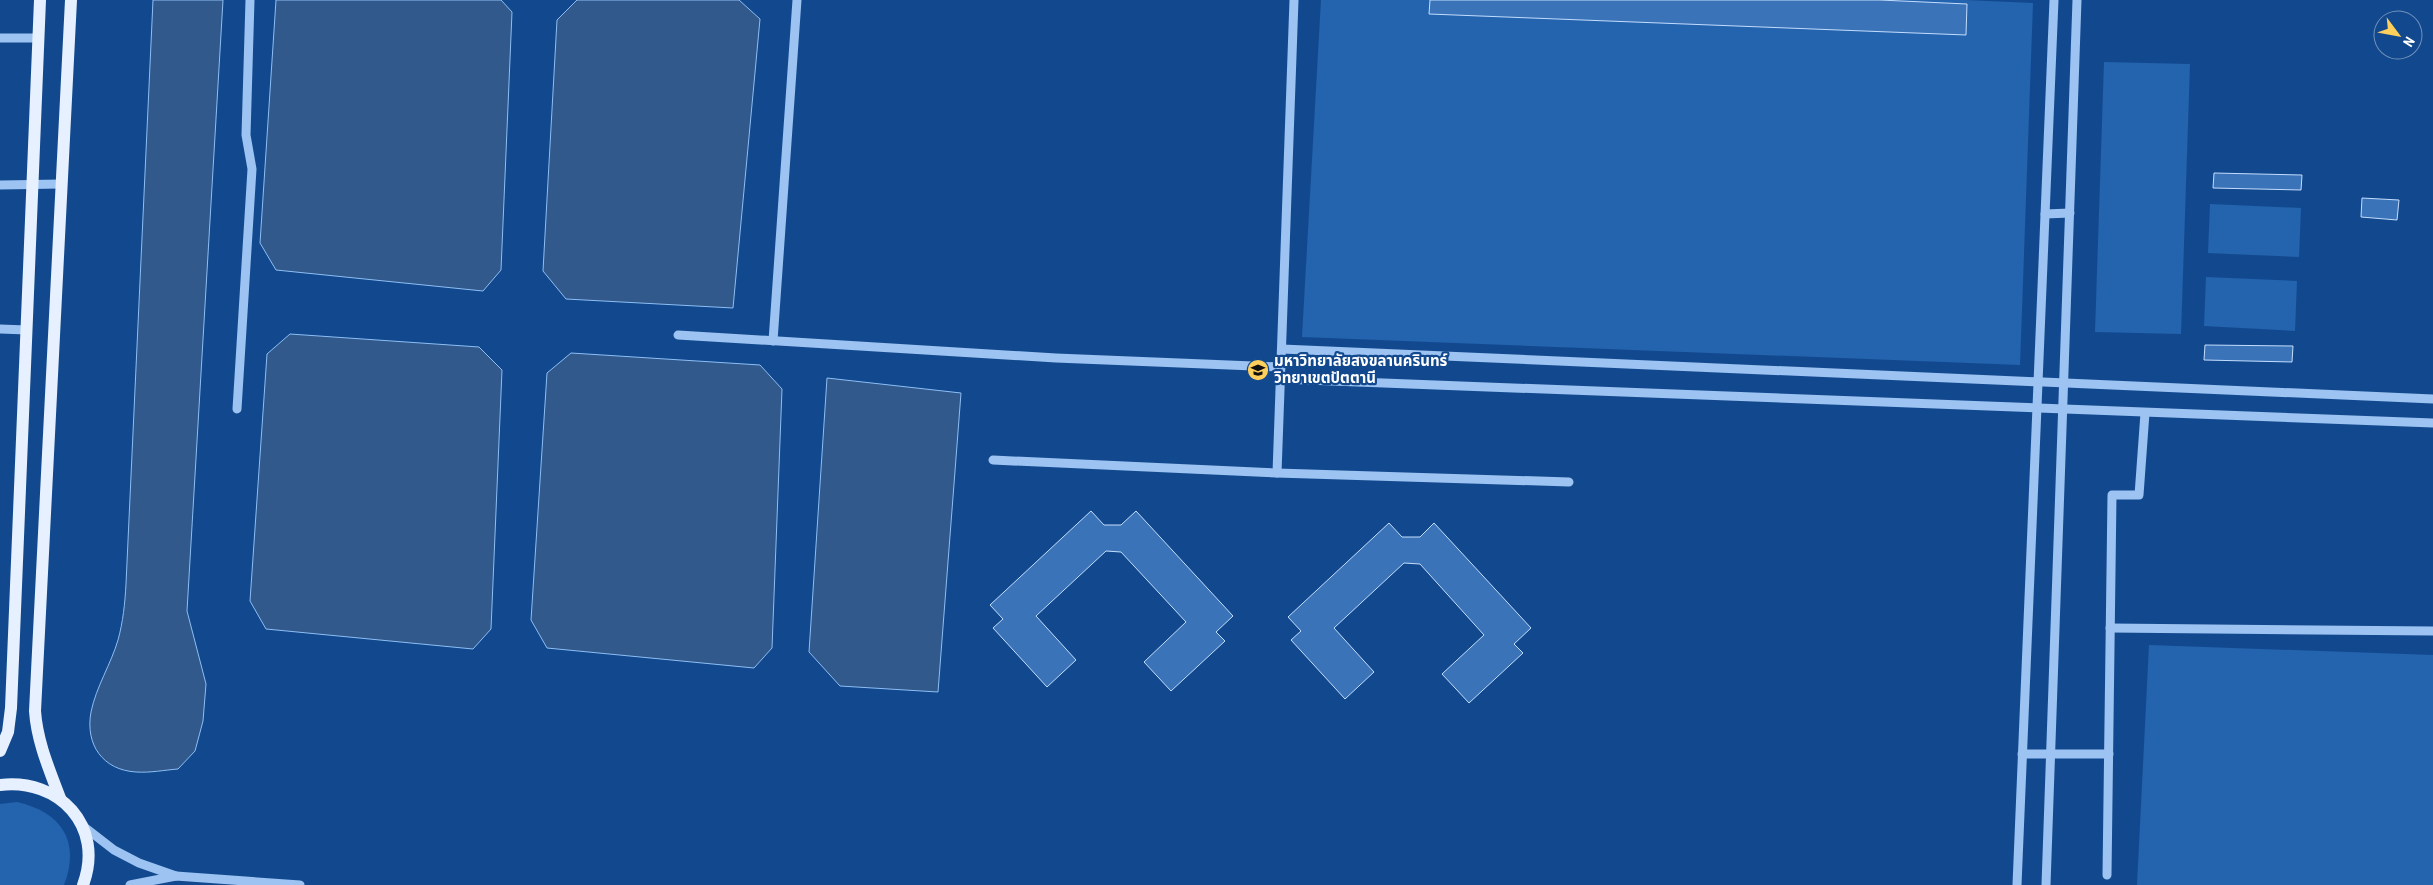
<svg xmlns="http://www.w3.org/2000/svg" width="2433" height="885" viewBox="0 0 2433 885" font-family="'Roboto Condensed','Noto Sans Thai',sans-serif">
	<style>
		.green { fill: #2463ae }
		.water { fill: #31598c; stroke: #8dbef5 }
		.building { fill: #3b73b8; stroke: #c3ddfd }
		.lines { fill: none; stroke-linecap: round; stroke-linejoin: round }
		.minor { stroke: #9cc3f2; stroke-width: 9 }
		.major { stroke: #e6f0ff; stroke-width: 12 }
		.labels { text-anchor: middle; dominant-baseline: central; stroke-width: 4.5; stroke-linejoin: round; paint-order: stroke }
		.poi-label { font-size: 15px; font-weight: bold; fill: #fff; stroke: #12498e; text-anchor: start }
	</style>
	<rect width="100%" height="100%" fill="#12498e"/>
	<g class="green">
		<path d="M1321,0h644l68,3 -13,362 -718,-28z"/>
		<path d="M2104,62l86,2 -9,270 -86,-2z"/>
		<path d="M2210,204l91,4 -2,49 -91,-4z"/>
		<path d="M2206,277l91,4 -2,50 -91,-5z"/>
		<path d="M2149,645l284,10v230h-296z"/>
		<path d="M17,802c44,10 64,39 47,83h-64v-81z"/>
	</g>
	<g class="water">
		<path d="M153,0h70l-36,611 19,73 -3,37 -8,30 -17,18c-13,1 -28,4 -42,3 -33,-2 -51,-27 -45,-60 5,-25 20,-48 27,-72 5,-18 7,-37 8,-56z"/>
		<path d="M276,0h225l11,12 -11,258 -18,21 -207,-21 -16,-27z"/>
		<path d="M577,0h162l21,19 -27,289 -167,-9 -23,-28 14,-251z"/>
		<path d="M290,334l189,13 23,23 -11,259 -18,20 -207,-20 -16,-28 17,-247z"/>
		<path d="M571,353l189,12 22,24 -10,259 -18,20 -207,-20 -16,-28 16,-247z"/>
		<path d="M827,378l134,15 -23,299 -98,-6 -31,-34z"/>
	</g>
	<g class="building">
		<path d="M1430,0h450l87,4 -1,31 -537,-21z"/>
		<path d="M2214,173l88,2 -1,15 -88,-2z"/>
		<path d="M2362,198l37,2 -2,20 -36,-3z"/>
		<path d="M2205,345l88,1 -1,16 -88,-2z"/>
		<path d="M1091,511l13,14h17l15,-14 97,105 -17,16 9,9 -54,50 -27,-29 42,-40 -65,-70 -15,-1 -70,65 40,44 -29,27 -54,-59 10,-9 -13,-14z"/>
		<path d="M1389,523l13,14h18l14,-14 97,105 -17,16 9,9 -54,50 -27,-29 42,-39 -64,-71 -16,-1 -70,65 40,44 -29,27 -54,-59 10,-9 -13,-14z"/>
	</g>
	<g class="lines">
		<g class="minor">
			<path d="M0,38h38"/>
			<path d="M0,185l62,-1"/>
			<path d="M2045,214l25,-1"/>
			<path d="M0,329l27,1"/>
			<path d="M678,335l378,23 225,9"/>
			<path d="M773,341l24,-341"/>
			<path d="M1282,349l1151,50"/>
			<path d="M1280,379l1153,44"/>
			<path d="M237,409l15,-240 -6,-34 4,-135"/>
			<path d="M993,460l284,13 292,9"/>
			<path d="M1277,473l17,-473"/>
			<path d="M2110,628l323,3"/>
			<path d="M2022,754h87"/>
			<path d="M83,826l31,24 25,13 37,13"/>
			<path d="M2107,875l5,-380h27l6,-82"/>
			<path d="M130,885l46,-9 124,9"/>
			<path d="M2017,885l37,-885"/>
			<path d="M2046,885l31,-885"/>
		</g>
		<g class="major">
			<path d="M0,751l8,-19 3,-24 29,-708"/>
			<path d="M0,785c59,-7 105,41 83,100"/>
			<path d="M60,798c-11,-29 -23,-57 -25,-87l36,-711"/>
		</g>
	</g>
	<defs>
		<g id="university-disc" transform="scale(1.125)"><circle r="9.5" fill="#ffcf5c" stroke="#12498e"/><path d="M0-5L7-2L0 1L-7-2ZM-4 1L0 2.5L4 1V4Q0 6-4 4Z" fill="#111"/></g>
	</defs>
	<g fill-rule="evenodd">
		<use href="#university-disc" x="1258" y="370"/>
	</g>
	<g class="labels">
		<g class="poi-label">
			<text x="1274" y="361">มหาวิทยาลัยสงขลานครินทร์<tspan x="1274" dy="17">วิทยาเขตปัตตานี</tspan></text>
		</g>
	</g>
	<g transform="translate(2398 35) rotate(122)"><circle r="24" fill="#12498e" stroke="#7192bb"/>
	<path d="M0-4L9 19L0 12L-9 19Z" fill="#ffcf5c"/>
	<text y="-8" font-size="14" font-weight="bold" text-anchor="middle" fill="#ffffff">N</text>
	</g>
</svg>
